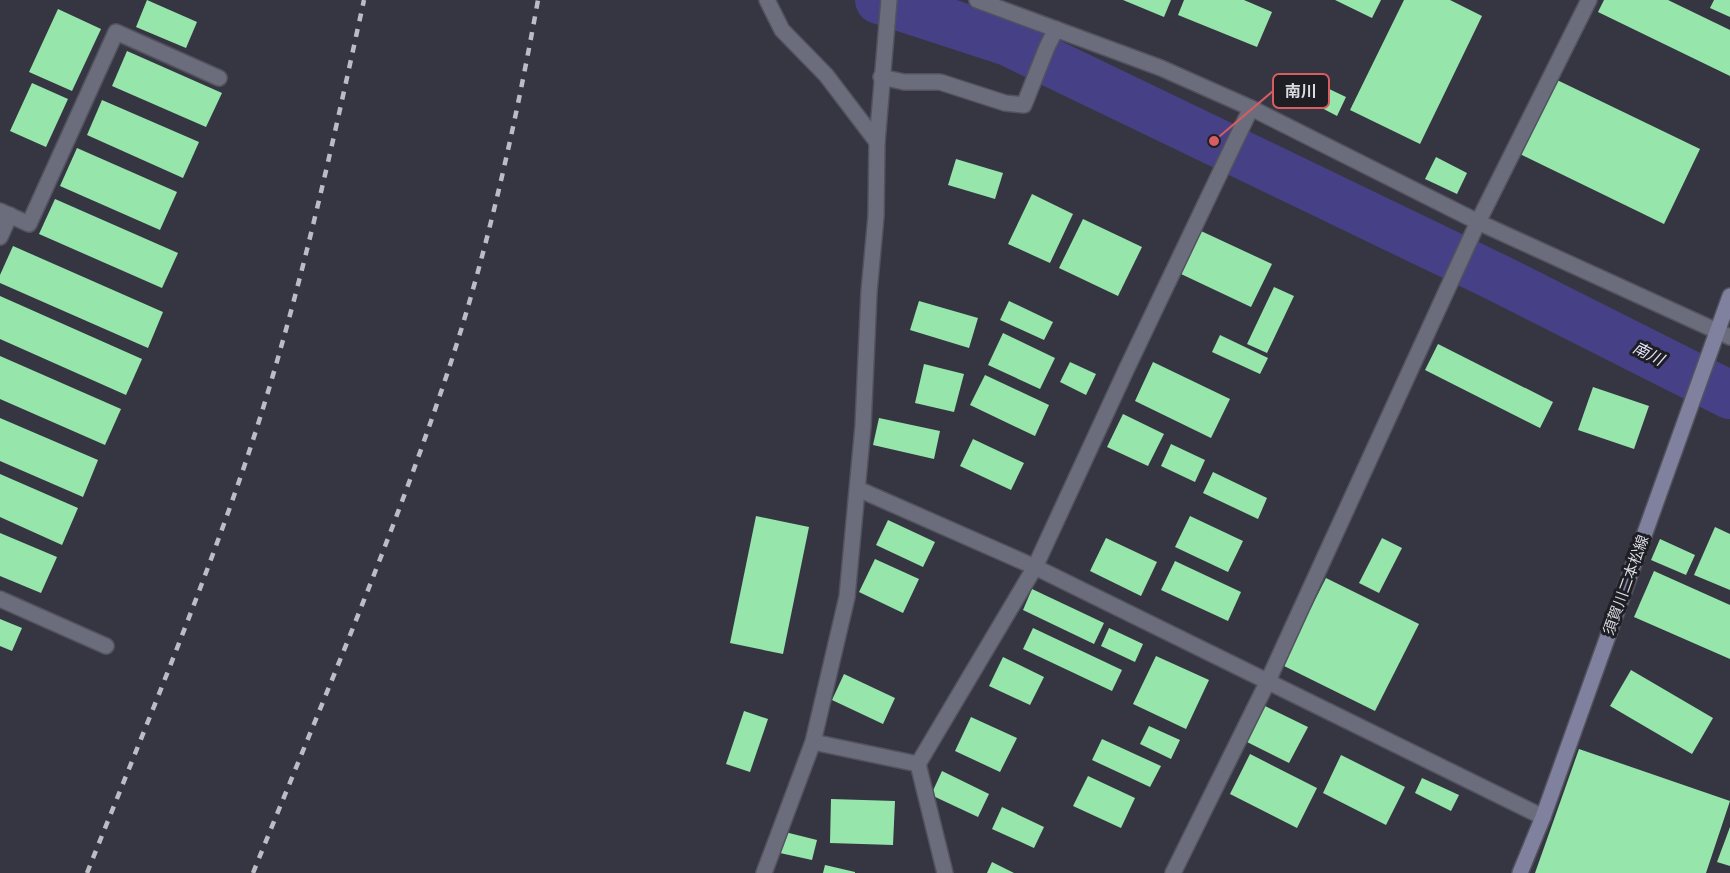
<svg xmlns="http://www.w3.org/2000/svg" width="1730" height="873" viewBox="0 0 1730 873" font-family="Signika,'Noto Sans JP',sans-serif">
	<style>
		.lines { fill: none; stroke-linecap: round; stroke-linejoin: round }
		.river { stroke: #464186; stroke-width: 48 }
		.building { fill: #96e6ac }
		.lane-casing { stroke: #52535e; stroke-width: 18 }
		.street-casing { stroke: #52535e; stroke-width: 18 }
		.secondary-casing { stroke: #52535e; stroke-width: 18 }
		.lane { stroke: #6c6d7c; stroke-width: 15 }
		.street { stroke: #6c6d7c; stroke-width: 15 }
		.secondary { stroke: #80809f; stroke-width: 15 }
		.rail { stroke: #bcbcc5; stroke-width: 4.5; stroke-dasharray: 8 8; stroke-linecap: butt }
		.labels { text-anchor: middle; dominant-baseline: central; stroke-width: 6; stroke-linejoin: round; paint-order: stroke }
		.street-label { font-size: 15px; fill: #dadae3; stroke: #1e1e24 }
		.water-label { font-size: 16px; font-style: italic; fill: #e1e2f7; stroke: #1e1e24 }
		.leader { fill: none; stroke: #d75d60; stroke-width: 2 }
		.callout-dot { fill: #d75d60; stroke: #1e1e24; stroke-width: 2 }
		.callout { fill: #1e1e24; stroke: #d75d60; stroke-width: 2 }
		.callout-label { font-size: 16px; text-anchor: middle; font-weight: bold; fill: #dadae3 }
	</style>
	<rect width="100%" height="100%" fill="#363643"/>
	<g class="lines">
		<path class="river" d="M879,0l129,42 488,235 234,118"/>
	</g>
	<g class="building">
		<path d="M147,0l50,22 -11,26 -50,-21z"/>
		<path d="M1123,0h48l-7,17z"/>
		<path d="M1184,0h60l28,12 -15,35 -79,-32z"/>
		<path d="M1335,0h46l-9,18z"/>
		<path d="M1404,0h46l32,16 -62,128 -70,-34z"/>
		<path d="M1604,0h64l62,30v46l-132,-64z"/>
		<path d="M1714,0h16v17l-20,-9z"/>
		<path d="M58,9l43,20 -29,62 -43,-19z"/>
		<path d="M127,51l95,42 -16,34 -94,-41z"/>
		<path d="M1555,79l145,70 -36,75 -146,-71z"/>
		<path d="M32,83l36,16 -22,48 -36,-16z"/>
		<path d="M1327,88l19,9 -9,19 -19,-10z"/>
		<path d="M102,100l97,42 -16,36 -96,-43z"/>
		<path d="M77,148l100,44 -17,38 -100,-44z"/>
		<path d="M1436,157l31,16 -10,21 -32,-15z"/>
		<path d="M956,159l47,14 -8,26 -47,-14z"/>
		<path d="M1032,194l41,20 -23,49 -42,-19z"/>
		<path d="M55,199l123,54 -16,35 -123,-54z"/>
		<path d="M1083,219l59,28 -24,49 -59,-28z"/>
		<path d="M1201,231l71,33 -21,43 -70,-33z"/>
		<path d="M13,246l150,66 -15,36 -148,-65v-8z"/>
		<path d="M1274,287l20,9 -27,57 -20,-9z"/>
		<path d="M0,296l142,63 -16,36 -126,-56z"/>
		<path d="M919,301l59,17 -9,30 -59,-18z"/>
		<path d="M1009,301l44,21 -9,18 -44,-20z"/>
		<path d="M1003,333l52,25 -15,31 -52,-24z"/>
		<path d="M1220,335l48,23 -8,16 -48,-22z"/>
		<path d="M1438,344l115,58 -13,26 -115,-58z"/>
		<path d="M0,356l121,53 -16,36 -105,-46z"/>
		<path d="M1070,362l26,12 -10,21 -26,-13z"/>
		<path d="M1153,362l77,37 -19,39 -76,-37z"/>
		<path d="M924,364l40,10 -10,38 -39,-9z"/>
		<path d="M985,375l64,30 -14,31 -65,-31z"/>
		<path d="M1593,387l56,19 -15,43 -56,-19z"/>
		<path d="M1123,414l41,20 -16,32 -41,-19z"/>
		<path d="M0,418l98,42 -15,37 -83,-36z"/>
		<path d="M879,418l61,13 -6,28 -61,-14z"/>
		<path d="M973,439l51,24 -13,27 -51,-24z"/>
		<path d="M1171,444l34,16 -10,22 -34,-16z"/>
		<path d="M1213,472l54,26 -9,21 -55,-26z"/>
		<path d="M0,474l78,34 -16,37 -62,-28z"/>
		<path d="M756,516l53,11 -26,127 -53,-11z"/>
		<path d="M1190,516l53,25 -15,31 -53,-25z"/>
		<path d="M888,520l47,22 -12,25 -47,-22z"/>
		<path d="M1715,527l15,7v56l-36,-15z"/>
		<path d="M0,533l57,24 -16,36 -41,-17z"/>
		<path d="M1106,538l51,24 -16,34 -51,-25z"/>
		<path d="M1382,538l20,10 -23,45 -20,-10z"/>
		<path d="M1660,539l35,16 -9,20 -35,-15z"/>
		<path d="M875,559l44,20 -16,34 -44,-21z"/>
		<path d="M1175,561l66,31 -13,29 -67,-31z"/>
		<path d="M1654,571l76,34v54l-96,-42z"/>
		<path d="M1326,578l93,46 -44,87 -93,-46z"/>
		<path d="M1032,589l72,34 -10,21 -71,-34z"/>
		<path d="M0,619l22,9 -10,23 -12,-5z"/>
		<path d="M1033,628l89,42 -10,21 -89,-42z"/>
		<path d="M1109,628l34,16 -8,18 -34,-16z"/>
		<path d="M1156,656l53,24 -23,49 -53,-25z"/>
		<path d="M1003,657l41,20 -14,28 -41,-19z"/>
		<path d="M1631,670l82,48 -21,36 -82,-48z"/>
		<path d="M844,674l51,24 -12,26 -51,-24z"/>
		<path d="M1261,704l47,23 -19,36 -46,-23z"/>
		<path d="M744,711l24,8 -18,53 -24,-8z"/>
		<path d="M971,717l46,21 -17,34 -45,-21z"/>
		<path d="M1149,726l31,14 -9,19 -31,-15z"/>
		<path d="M1102,739l59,27 -11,21 -58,-27z"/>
		<path d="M1579,749l151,52 -24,72h-171z"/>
		<path d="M1250,754l67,34 -20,40 -67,-34z"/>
		<path d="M1341,755l64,32 -19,38 -63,-32z"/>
		<path d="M942,771l47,23 -11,23 -47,-22z"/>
		<path d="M1088,776l47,22 -14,30 -48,-22z"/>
		<path d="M1422,778l37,17 -8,16 -36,-18z"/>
		<path d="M831,799l64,2 -2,44 -63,-2z"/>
		<path d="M1002,807l42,20 -10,21 -42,-19z"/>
		<path d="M1730,827v39l-13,-4z"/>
		<path d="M785,832l32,8 -5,20 -32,-7z"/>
		<path d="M992,862l22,11h-27z"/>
		<path d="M825,865l30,7v1h-32z"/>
	</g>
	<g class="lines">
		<g class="lane-casing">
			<g id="lane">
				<path d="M0,211l29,13 87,-192 103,46"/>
				<path d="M0,237l10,-22"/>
				<path d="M0,599l106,47"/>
			</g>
		</g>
		<g class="street-casing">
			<g id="street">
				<path d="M767,0l15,30 44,45 51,67"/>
				<path d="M977,0l184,68 90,40 227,114 252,115"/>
				<path d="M881,77l23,5h36l65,21 19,2 23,-58 9,-18"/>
				<path d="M858,489l177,78 508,250"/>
				<path d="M813,742l105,22 27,109"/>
				<path d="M918,764l117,-197 92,-199 124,-260"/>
				<path d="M764,873l49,-131 34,-145 16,-171 6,-134 7,-76 1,-74 12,-142"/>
				<path d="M1173,873l94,-190 211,-461 111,-222"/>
			</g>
		</g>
		<g class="secondary-casing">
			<path id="secondary" d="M1520,873l23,-56 187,-521"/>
		</g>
		<use href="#lane" class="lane"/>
		<use href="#street" class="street"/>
		<use href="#secondary" class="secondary"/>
		<g class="rail">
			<path d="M87,873c54,-135 111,-271 158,-409 51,-151 85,-308 119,-464"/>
			<path d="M253,873c64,-158 132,-316 187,-478 44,-128 74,-262 98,-395"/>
		</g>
	</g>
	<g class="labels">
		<g class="street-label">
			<text transform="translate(1626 585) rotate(-70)">須賀川二本松線</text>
		</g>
		<g class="water-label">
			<text transform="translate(1648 354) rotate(27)">南川</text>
		</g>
	</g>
	<path class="leader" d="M1214 141L1273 91"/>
	<circle class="callout-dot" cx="1214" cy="141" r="6"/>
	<rect class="callout" x="1273" y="74" width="56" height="34" rx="6"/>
	<g class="callout-label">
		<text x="1301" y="97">南川</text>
	</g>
</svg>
